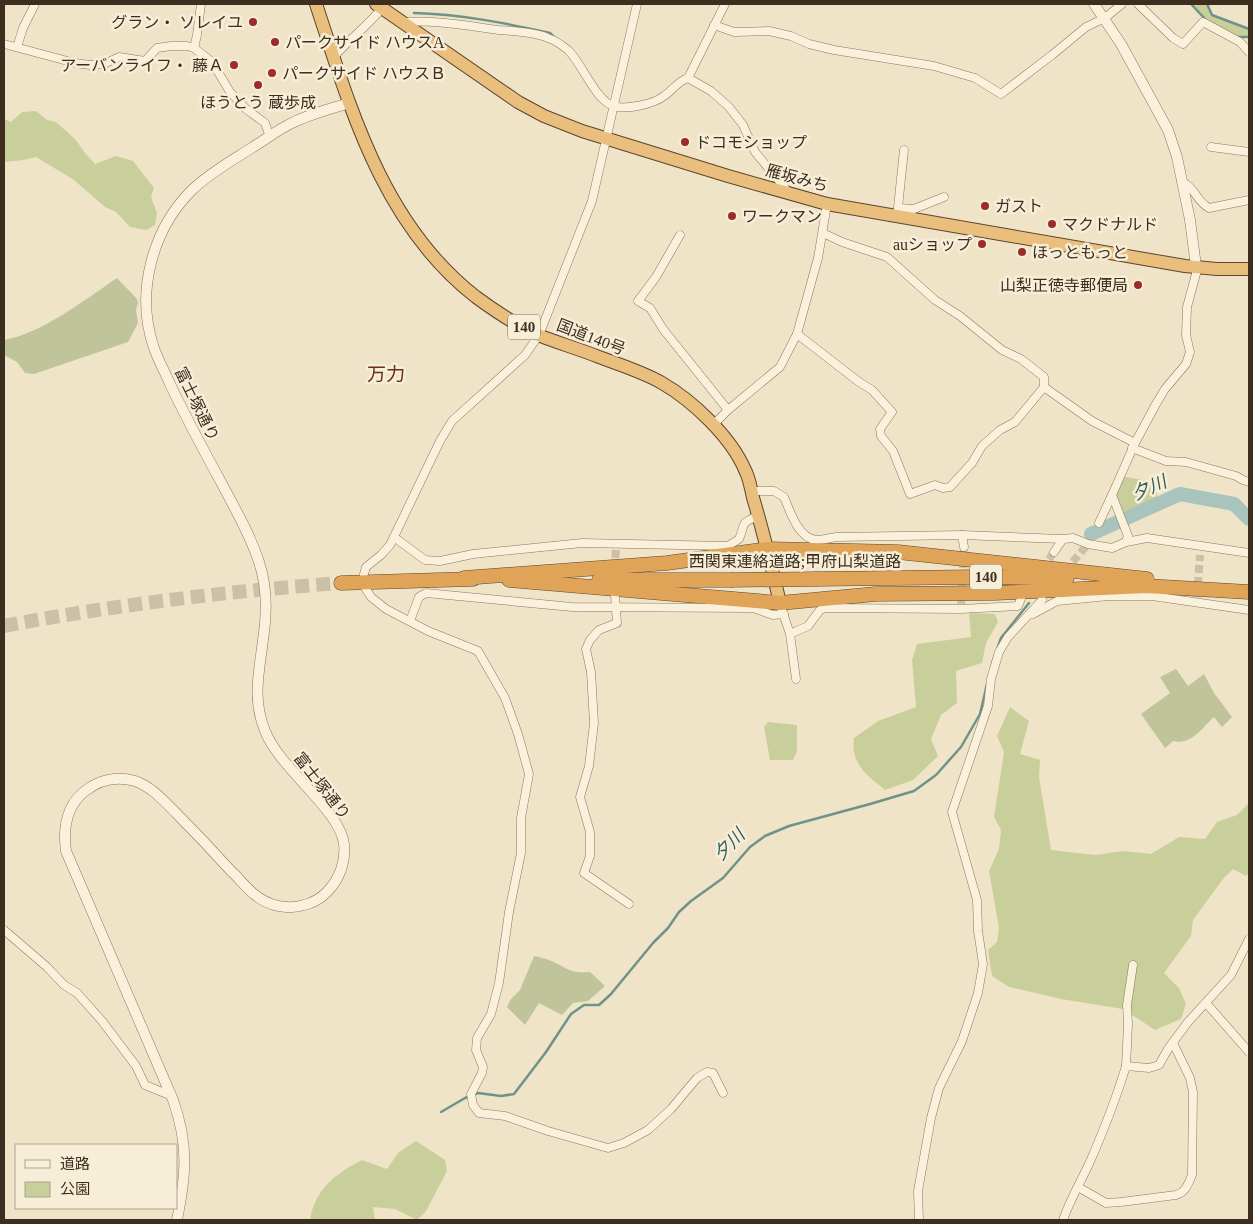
<svg xmlns="http://www.w3.org/2000/svg" width="1253" height="1224" viewBox="0 0 1253 1224" font-family="'Times New Roman','Noto Sans JP',serif">
	<style>
		.green { fill: #c9cf9b }
		.cemetery { fill: #bfc49a }
		.lines { fill: none; stroke-linecap: round; stroke-linejoin: round }
		.stream { stroke: #6f938a; stroke-width: 2.5 }
		.river { stroke: #a9c4bc; stroke-width: 14 }
		.minor-tunnel { stroke: #ccc0a6; stroke-width: 8; stroke-dasharray: 8 4; stroke-linecap: butt }
		.motorway-tunnel { stroke: #ccc0a6; stroke-width: 14; stroke-dasharray: 14 7; stroke-linecap: butt }
		.minor-casing { stroke: #8d765c; stroke-width: 9 }
		.tertiary-casing { stroke: #8d765c; stroke-width: 11 }
		.trunk-casing { stroke: #5b4430; stroke-width: 14 }
		.motorway-casing { stroke: #5b4430; stroke-width: 15 }
		.minor { stroke: #faf1dc; stroke-width: 8 }
		.tertiary { stroke: #faf1dc; stroke-width: 10 }
		.trunk { stroke: #eabe7c; stroke-width: 12 }
		.motorway { stroke: #e0a458; stroke-width: 14 }
		.motorway-bridge-casing { stroke: #5b4430; stroke-width: 15; stroke-linecap: butt }
		.motorway-bridge { stroke: #e0a458; stroke-width: 14 }
		.poi-dot { fill: #9e2a2b; stroke: #f7eed8; stroke-width: 2 }
		.labels { text-anchor: middle; dominant-baseline: central; stroke-width: 5; stroke-linejoin: round; paint-order: stroke }
		.shield { fill: #f7eed8; stroke: #756857; stroke-width: 1 }
		.shield-label { font-size: 15px; font-weight: bold; fill: #3d2e20 }
		.poi-label { font-size: 16px; fill: #3d2e20; stroke: #f7eed8; text-anchor: start }
		.street-label { font-size: 16px; fill: #3d2e20; stroke: #f7eed8 }
		.water-label { font-size: 18px; font-style: italic; fill: #2f5d5a; stroke: #f7eed8 }
		.quarter-label { font-size: 19px; fill: #6b2e1e; stroke: #f7eed8 }
	</style>
	<rect width="100%" height="100%" fill="#f0e4c8"/>
	<g class="green">
		<path d="M1191,4h16l5,11 37,14v8l-9,1 -34,-18z"/>
		<path d="M36,111l11,9 9,2 19,17 10,14 10,11 21,-8 17,5 21,27 -3,9 6,16 -2,12 -9,5 -16,-3 -14,-15 -11,-5 -31,-27 -38,-23 -12,3 -20,2v-43l7,3 11,-10z"/>
		<path d="M1120,476l24,4 4,5 9,4v9l-37,15 -8,-18z"/>
		<path d="M969,613l26,1 3,8 -12,21 -4,20 -26,8 1,32 -16,12 -10,24 7,17 -25,24 -28,10c-18,-15 -35,-26 -31,-52l24,-17 38,-14 -4,-47 5,-16 54,-7z"/>
		<path d="M1010,707l19,14 -9,33 20,6 -1,17 12,73 44,5 29,-4 27,3 28,-17 26,2 12,-17 20,-7 12,-12v70l-3,3 -13,-7 -10,10 -30,41 -2,16 -27,37 15,15 7,16 -5,15 -26,11 -32,-21 -62,-10 -52,-12 -17,-11 -4,-26 9,-8 2,-14 -10,-57 10,-22 2,-19 -7,-13 10,-65 -7,-16z"/>
		<path d="M768,722l29,3v26l-4,9h-23l-6,-33z"/>
		<path d="M416,1141l29,19 2,11 -21,40 -9,9 -22,-11 -22,-2 2,13h-65c5,-31 25,-46 52,-60l25,9 12,-17z"/>
	</g>
	<g class="cemetery">
		<path d="M117,278l20,21 1,4 -2,7 2,13 -10,19 -94,32 -9,-1 -8,-11 -13,-7v-15c37,-6 82,-41 113,-62z"/>
		<path d="M1176,669l12,17 16,-12 10,19 18,24 -10,10 -8,-10c-13,12 -22,28 -41,24l-8,7 -24,-34 29,-21 -10,-16z"/>
		<path d="M534,956c5,1 10,2 15,4 18,7 19,14 41,12l15,14 -17,15 -15,2 -11,12 -23,-12 -14,22 -18,-18 4,-8 9,-9z"/>
	</g>
	<g class="lines">
		<g class="stream">
			<path d="M1191,4l16,17"/>
			<path d="M1207,4l5,11 37,14"/>
			<path d="M414,13c46,1 91,10 136,20l4,4"/>
			<path d="M1238,37h11"/>
			<path d="M992,664l9,-26 28,-35"/>
			<path d="M441,1112l24,-14 13,-5 23,3 13,-2 32,-42 25,-38 13,-9h15l12,-11 42,-51 15,-15 11,-16 12,-11 32,-23 27,-31 15,-11 24,-10 81,-22 44,-13 22,-16 25,-28 19,-33 7,-30"/>
		</g>
		<path class="river" d="M1091,534l89,-40 54,10 15,15"/>
		<g class="minor-tunnel">
			<path d="M1042,569l12,-17"/>
			<path d="M615,570l1,-26"/>
			<path d="M1065,571l23,-27"/>
			<path d="M1197,597l3,-42"/>
			<path d="M961,604l3,-57"/>
		</g>
		<path class="motorway-tunnel" d="M4,626c111,-21 224,-35 337,-43"/>
		<g class="minor-casing">
			<g id="minor">
				<path d="M1138,4l35,34 10,6 20,-22 37,20 9,10"/>
				<path d="M404,22c32,-2 64,4 95,8 14,1 37,2 49,8 7,2 15,8 20,12 15,14 28,54 49,57 12,2 37,-3 47,-11 9,-6 14,-15 24,-18l37,-74"/>
				<path d="M714,25l20,7 35,-1 22,5 18,8 25,6 100,16 41,12 26,16 51,-39 34,-28 19,-9 17,-14"/>
				<path d="M4,44l71,19 15,2 14,-1 15,-7 26,4 12,-13 14,-2h16l7,2 18,14 18,30 16,17 19,14 5,14"/>
				<path d="M17,47l6,-19 12,-24"/>
				<path d="M194,48l3,-13 4,-31"/>
				<path d="M334,57c15,-18 34,-31 48,-49"/>
				<path d="M688,78l23,13 18,16 14,18 12,27 34,41"/>
				<path d="M1211,147l38,5"/>
				<path d="M1181,181c15,7 15,20 28,27l40,-8"/>
				<path d="M898,208l16,1 30,-12"/>
				<path d="M897,217l7,-67"/>
				<path d="M823,233l19,9 45,15 48,43 25,16 42,34 19,9 23,18v10l48,34 43,22"/>
				<path d="M680,235l-24,42 -18,24 12,7 13,21 65,81"/>
				<path d="M797,334l62,48 13,8 20,22 -12,17 1,7 12,15 17,43 25,-9 8,3 7,-1 22,-24 10,-17 18,-16 15,-8 29,-35"/>
				<path d="M713,425l15,-15 52,-43 17,-33 21,-76 9,-54"/>
				<path d="M1132,448l34,13 20,1 50,14 7,4 6,2"/>
				<path d="M751,491h23l10,6c6,14 14,41 32,43 7,0 14,-2 20,-3l126,-2 101,4 10,-1 15,6 24,4 14,-6 21,-4 102,15"/>
				<path d="M1099,523l13,-28"/>
				<path d="M962,535l2,12"/>
				<path d="M394,537l31,23 15,1 33,-7 109,-11 146,3 11,-7c7,-16 0,-15 19,-23"/>
				<path d="M1126,542l2,-6 -16,-41 23,-52 21,-39 9,-15 21,-25 4,-12 -4,-17 1,-28 9,-33v-8"/>
				<path d="M1054,552l9,-13"/>
				<path d="M364,574l2,-7 15,-12 9,-10 50,-104 12,-20 73,-66 14,-20 53,-134 45,-197"/>
				<path d="M364,586l7,11 15,12 42,22 50,20 27,47 13,36 11,40 -8,44v35l-12,59 -10,71 -8,31 -14,24 -1,12 7,17 -1,6 -11,21 2,11 6,8 26,3 43,15 60,17 16,-5 24,-13 23,-21 26,-31 10,-6 6,1 10,20"/>
				<path d="M615,595l2,28 -18,7 -9,10 -4,9 5,23 3,51 -5,43 -9,31 10,35v24l-6,17 45,31"/>
				<path d="M782,610l8,24 6,45"/>
				<path d="M1033,614l24,-13 52,-5h43l97,14"/>
				<path d="M410,621l9,-24 7,-4 146,14 181,1 20,7 11,-1"/>
				<path d="M790,634l18,-8 12,-16 5,-2 136,1 57,-3 4,-10"/>
				<path d="M4,930l43,37 17,18 13,8 25,28 34,45 9,19 27,11"/>
				<path d="M1206,1003l43,49"/>
				<path d="M1126,1066l2,-42 -1,-19 6,-40"/>
				<path d="M1078,1187l28,16 15,-1 55,-7c10,-3 12,-11 16,-20l1,-83 -3,-14 -17,-35"/>
				<path d="M919,1220l-1,-29 13,-73 8,-30 23,-47 16,-48 5,-29 -5,-33 -1,-31 -25,-88 36,-106 3,-27 8,-27 9,-15 34,-37"/>
				<path d="M1063,1220c7,-20 17,-37 26,-56 14,-32 27,-65 37,-98l23,2 10,-3 9,-16 20,-27 43,-47 18,-36"/>
			</g>
		</g>
		<g class="tertiary-casing">
			<g id="tertiary">
				<path d="M1094,4l27,40 47,86 9,27 13,63 6,46"/>
				<path d="M177,1220c9,-45 12,-75 -4,-120l-107,-249c-3,-22 0,-45 19,-60 14,-11 32,-15 50,-10 17,6 29,20 41,32 19,19 37,38 55,58 8,7 15,17 23,23 14,12 33,16 50,11 9,-2 16,-6 23,-13 12,-12 19,-30 17,-48 -4,-34 -64,-75 -79,-113 -13,-32 -6,-58 -2,-91 4,-25 4,-54 -4,-78 -9,-28 -24,-53 -37,-78 -18,-33 -36,-66 -52,-100 -5,-12 -12,-24 -16,-36 -19,-55 -2,-119 39,-159 18,-17 40,-29 60,-42 13,-8 26,-18 39,-24 18,-9 38,-14 57,-20"/>
			</g>
		</g>
		<g class="trunk-casing">
			<g id="trunk">
				<path d="M316,4c35,106 67,221 160,293 19,14 40,28 62,38 20,8 41,14 61,22 21,8 44,15 63,26 31,18 69,54 83,87 5,9 6,21 9,31 10,34 18,67 26,102"/>
				<path d="M376,4l142,98 26,14 38,15 146,45 99,28 358,62 32,3h32"/>
			</g>
		</g>
		<g class="motorway-casing">
			<g id="motorway">
				<path d="M464,578l203,-15 101,-14 130,3 249,27"/>
				<path d="M817,579l159,-2 91,1"/>
				<path d="M509,580l271,23 96,-9 119,-1 151,-7 103,6"/>
				<path d="M599,580h132"/>
				<path d="M341,583l132,-4"/>
			</g>
		</g>
		<use href="#minor" class="minor"/>
		<use href="#tertiary" class="tertiary"/>
		<use href="#trunk" class="trunk"/>
		<use href="#motorway" class="motorway"/>
		<g class="motorway-bridge-casing">
			<path id="motorway-bridge" d="M731,580l86,-1"/>
		</g>
		<use href="#motorway-bridge" class="motorway-bridge"/>
	</g>
	<g class="poi-dot">
		<circle cx="253" cy="22" r="5"/>
		<circle cx="275" cy="42" r="5"/>
		<circle cx="234" cy="65" r="5"/>
		<circle cx="272" cy="73" r="5"/>
		<circle cx="258" cy="85" r="5"/>
		<circle cx="685" cy="142" r="5"/>
		<circle cx="985" cy="206" r="5"/>
		<circle cx="732" cy="216" r="5"/>
		<circle cx="1052" cy="224" r="5"/>
		<circle cx="982" cy="244" r="5"/>
		<circle cx="1022" cy="252" r="5"/>
		<circle cx="1138" cy="285" r="5"/>
	</g>
	<g class="labels">
		<g class="shield">
			<rect x="508" y="314.5" width="32" height="25" rx="4"/>
			<rect x="970" y="564.5" width="32" height="25" rx="4"/>
		</g>
		<g class="shield-label">
			<text x="524" y="327">140</text>
			<text x="986" y="577">140</text>
		</g>
		<g class="poi-label">
			<text x="243" y="22" text-anchor="end">グラン・ ソレイユ</text>
			<text x="285" y="42">パークサイド ハウスA</text>
			<text x="224" y="65" text-anchor="end">アーバンライフ・ 藤Ａ</text>
			<text x="282" y="73">パークサイド ハウスＢ</text>
			<text x="258" y="102" text-anchor="middle">ほうとう 蔵歩成</text>
			<text x="695" y="142">ドコモショップ</text>
			<text x="995" y="206">ガスト</text>
			<text x="742" y="216">ワークマン</text>
			<text x="1062" y="224">マクドナルド</text>
			<text x="972" y="244" text-anchor="end">auショップ</text>
			<text x="1032" y="252">ほっともっと</text>
			<text x="1128" y="285" text-anchor="end">山梨正徳寺郵便局</text>
		</g>
		<g class="street-label">
			<text transform="translate(797 178) rotate(15)">雁坂みち</text>
			<text transform="translate(591 337) rotate(21)">国道140号</text>
			<text transform="translate(197 404) rotate(64)">富士塚通り</text>
			<text x="795" y="561">西関東連絡道路;甲府山梨道路</text>
			<text transform="translate(322 786) rotate(52)">富士塚通り</text>
		</g>
		<g class="water-label">
			<text transform="translate(1149 488) rotate(-24)">夕川</text>
			<text transform="translate(729 845) rotate(-46)">夕川</text>
		</g>
		<g class="quarter-label">
			<text x="386" y="374">万力</text>
		</g>
	</g>
	<rect width="1253" height="1224" fill="none" stroke="#3d2e20" stroke-width="10"/>
	<rect x="15" y="1144" width="162" height="65" fill="#f7eed8" stroke="#ada18e"/>
	<rect x="25" y="1160" width="25" height="8" fill="#faf1dc" stroke="#ada18e"/>
	<text x="60" y="1169" font-size="15" fill="#3d2e20">道路</text>
	<rect x="25" y="1182" width="25" height="15" fill="#c9cf9b" stroke="#ada18e"/>
	<text x="60" y="1194" font-size="15" fill="#3d2e20">公園</text>
</svg>
